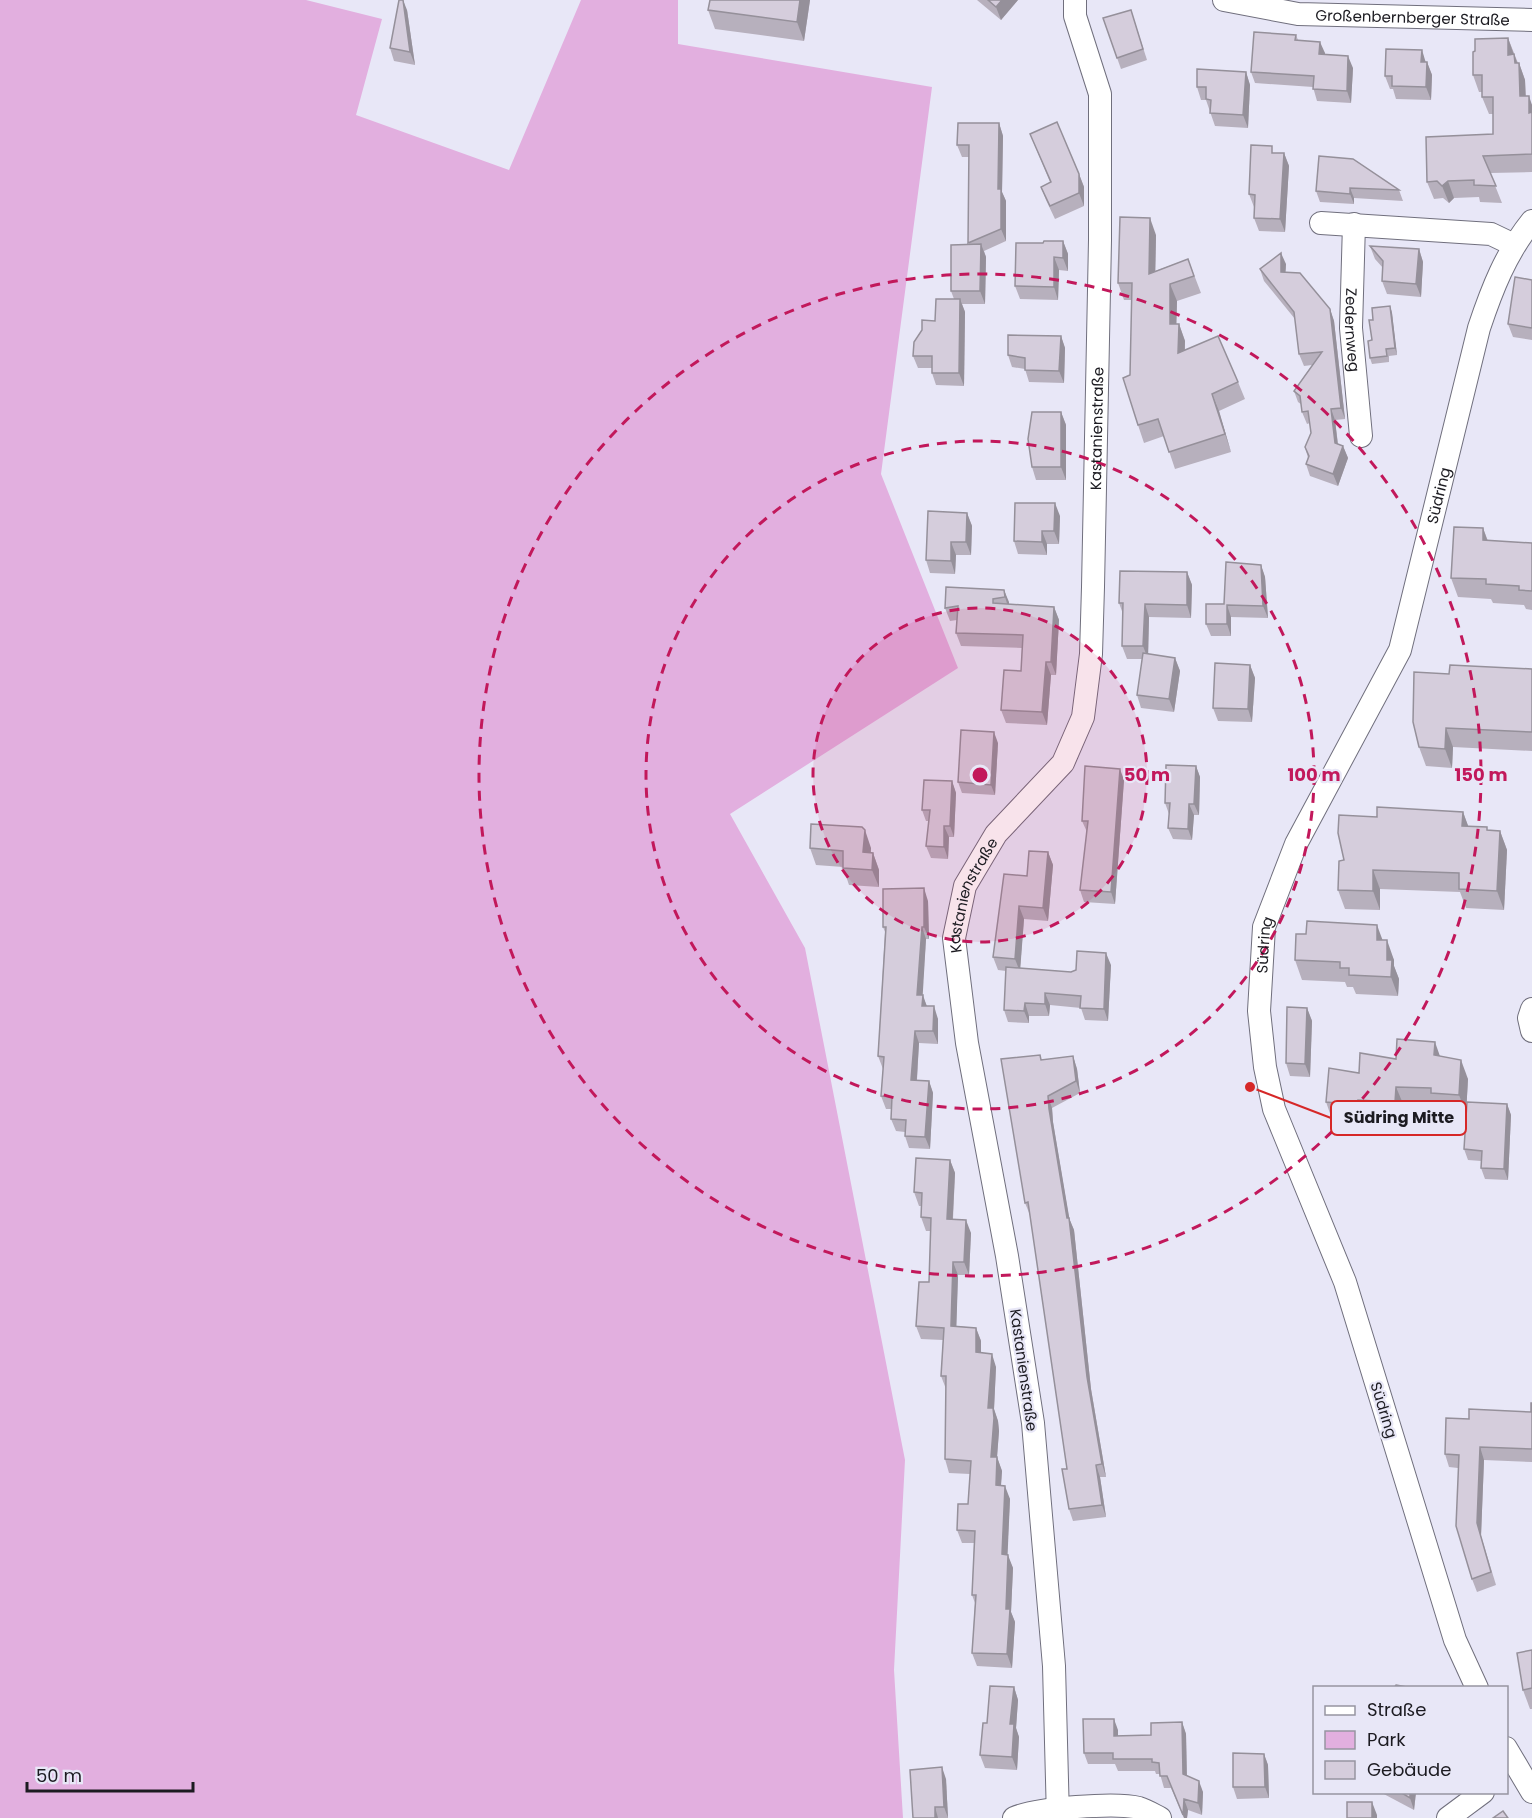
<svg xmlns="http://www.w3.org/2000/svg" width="1532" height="1818" viewBox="0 0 1532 1818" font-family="Poppins,sans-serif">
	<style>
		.green { fill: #e2afdf }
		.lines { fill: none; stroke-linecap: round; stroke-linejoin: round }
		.minor-casing { stroke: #706f7d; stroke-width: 24 }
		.minor { stroke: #fff; stroke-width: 22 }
		.wall { fill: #b7b0bd }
		.shaded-wall { fill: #95909a }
		.building { fill: #d5cddc; stroke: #95909a; stroke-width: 1.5 }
		.ring { fill: none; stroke: #c2185b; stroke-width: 3; stroke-dasharray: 10 8 }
		.labels { text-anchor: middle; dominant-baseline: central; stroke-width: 4.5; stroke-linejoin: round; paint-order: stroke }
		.street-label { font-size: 15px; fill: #1c1b21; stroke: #e8e7f7 }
		.centre { fill: #c2185b; stroke: #e8e7f7; stroke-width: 3 }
		.ring-label { font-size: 18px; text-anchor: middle; font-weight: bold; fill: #c2185b; stroke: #e8e7f7; stroke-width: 4.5; stroke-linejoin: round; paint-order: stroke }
		.leader { fill: none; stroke: #d62828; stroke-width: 2 }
		.callout-dot { fill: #d62828; stroke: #e8e7f7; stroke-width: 2 }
		.callout { fill: #e8e7f7; stroke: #d62828; stroke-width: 2 }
		.callout-label { font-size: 16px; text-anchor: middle; font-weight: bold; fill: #1c1b21 }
	</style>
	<rect width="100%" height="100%" fill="#e8e7f7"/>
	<path class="green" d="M0,0h306l76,19 -26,96 153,55 72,-170h97v44l254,43 -51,387 77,194 -228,146 75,134 100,512 -11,210 9,148h-903z"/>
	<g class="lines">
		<g class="minor-casing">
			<g id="minor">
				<path id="s1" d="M1224,0l74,14 234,6"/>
				<path d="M1321,223l170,11 23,11"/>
				<path id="s2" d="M1354,224l-3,104 10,108"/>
				<path d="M1532,1009l-3,9 3,13"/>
				<path id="s3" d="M1477,1688l-22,-48 -110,-358 -71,-173 -9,-42 -6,-56 5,-84 32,-83 104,-194 79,-322c13,-39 27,-75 53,-107"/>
				<path d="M1506,1748l26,44"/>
				<path d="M1014,1818c23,-10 102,-16 125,-10 7,2 15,7 21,10"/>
				<path id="s4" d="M1058,1818l-4,-152 -21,-243 -26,-167 -40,-213 -13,-105 11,-52 31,-52 67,-71 20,-46 8,-63 2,-67 7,-347v-146l-25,-78v-16"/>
				<path d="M1448,1818l35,-26"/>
			</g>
		</g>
		<use href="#minor" class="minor"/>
	</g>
	<g class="wall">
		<path d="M710,0h100l-6,41 -89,-12 -7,-19z"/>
		<path d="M977,0h41l-17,20z"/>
		<path d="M407,10l8,55 -21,-4 -4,-13z"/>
		<path d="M1131,10l16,50 -26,9 -18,-51z"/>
		<path d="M1296,35l2,5 27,13v2l28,13 -2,35 -34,-2 -4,-14 -58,-4 -4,-11z"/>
		<path d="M1508,38l10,25h1l6,17 1,16 6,9v67l-42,1 12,30 -22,-1 -1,-5 -25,1 -5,5 -6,-5 -9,1 -7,-17 66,-48v-20h-4l-7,-17v-5h-3l-6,-17 2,-24z"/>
		<path d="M1426,62h1l5,13 -1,25 -35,-1 -3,-10h-3l-5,-13z"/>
		<path d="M1246,72l4,13 -2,43 -33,-2 -9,-26h-5l-4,-13z"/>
		<path d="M999,123l4,13 -1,56 4,9v40l-22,10 2,6 -1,47h-23l3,8 -1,74 -28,-1 -4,-12v-5h-14l-5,-12 22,-35 19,-22 -3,-8 18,-47v-87h-7l-5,-12z"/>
		<path d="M1030,134l49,40 5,13v19l-29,13 -9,-19 -5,-13 9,-5z"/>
		<path d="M1275,153h9l5,13 -4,66 -26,-1 -5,-13v-11l-5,-13z"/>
		<path d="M1319,156l80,34 4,11 -49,-3v6l-34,-2 -4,-11z"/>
		<path d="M1156,235l-1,36 33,-12 13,34 -24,8 -1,23h3l6,17v9l53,32 7,17 -26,12 12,41 -56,17 -11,-33 -20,7 -6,-18 -8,-50 2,-75h-8l-6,-17z"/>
		<path d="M1063,241l5,13v17l-9,-1 -1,30 -38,-1 -5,-13 28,-43z"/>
		<path d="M1370,246l49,3 4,13 -2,35 -34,-3 -5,-13 1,-13 -8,-9z"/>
		<path d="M1286,264l-1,8 45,37 4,12 11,98 -10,1 3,24 5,2 5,12 -10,28 -28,-10 -4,-12 2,-6 -3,-11 6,-14 -1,-10 -3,1 -5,-12v-7l-4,-3 -4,-11 18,-26 -8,1 -5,-12 -4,-35 -31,-38 -4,-12z"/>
		<path d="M1532,280v60l-19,-3 -5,-13z"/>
		<path d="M1390,306l2,7 5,42 -8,1v6l-17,2 -2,-6 3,-38z"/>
		<path d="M1061,336l4,12 -1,35 -35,-1 -4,-13 -13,-2 -4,-12z"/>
		<path d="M1061,412l5,13v55h-30l-4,-13z"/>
		<path d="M967,513l5,13 -1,29h-15l-1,19 -25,-1 -4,-13z"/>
		<path d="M1060,516l-1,28h-12v11l-29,-1 -4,-13z"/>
		<path d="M1483,528l5,13 44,2v67l-6,-1 -2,-4 -31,-2 -2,-4 -33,-2 -7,-19z"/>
		<path d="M1261,565l4,12 3,41 -37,-1v19h-20l-5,-12z"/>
		<path d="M1187,572l5,13 -1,33 -42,-1 -1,37 27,4 5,13 -6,41 -33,-4 -4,-13 5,-36h-15l-5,-13 1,-32 -4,-11z"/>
		<path d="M1004,590l5,14 45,3 5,13 -3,55h-5l-4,50 -41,-2 -5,-13 20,-39 1,-23 -61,-2 -5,-13 1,-13 -7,1 -5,-13z"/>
		<path d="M1250,665l5,13 -3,44 -34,-1 -5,-13z"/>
		<path d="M1532,669v82l-79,-4 -1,21 -26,-2 -7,-19 30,-73z"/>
		<path d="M998,743l-3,52 -33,-2 -4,-11z"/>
		<path d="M1196,766l4,11 -1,38h-5l-2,25 -19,-1 -5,-11 1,-14 -4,-11z"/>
		<path d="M1124,780l-9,124 -31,-2 -4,-12 7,-58 -5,-11z"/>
		<path d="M952,781l4,12 -2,44h-5l-1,22 -17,-1 -5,-12 3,-25h-3l-4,-11z"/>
		<path d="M1463,812l5,14 20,4 12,1 7,19 -3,60 -38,-2 -6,-16 -80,-3v21l-35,-1 -7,-19 6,-30 33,-43z"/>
		<path d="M810,848h61l-1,5h3l6,17v17l-30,-2 -6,-18 -27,-2z"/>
		<path d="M1048,852l5,13 -5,56 -24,-2 -4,49 51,4 40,-7 -3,56 -23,-1 -4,-12 -31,-3 -1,11h-20v7l-21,-1 -4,-12 2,-39 -8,-1 -5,-13 34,-81z"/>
		<path d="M928,901l1,38h-3l-4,56 5,11 11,13v25l-19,-1 -2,37 12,1 4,12 -3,56 -21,-1 -4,-12v-4l-9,-1 -5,-12 1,-10h-6l-5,-13 2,-27 -5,-13 7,-124 -2,-5z"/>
		<path d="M1383,940l11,20v6l5,13 -1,17 -42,-2 -3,-7h-6l-2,-5 -43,-2 -7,-20z"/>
		<path d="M1307,1008l5,13 -2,56 -20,-1 -4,-13z"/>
		<path d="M1073,1056l4,13 3,24 -28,15 1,14 16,96 5,12 17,159 15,88h-6l6,40 -33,4 -4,-12 -2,-40 -37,-254 -5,-12 17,-143z"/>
		<path d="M1440,1056l28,23 -2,35 -28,-2 -2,-4 -32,-2 -2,16 -37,-2v4l-32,-2 -7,-20 33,-29 37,-14z"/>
		<path d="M1507,1104l4,11 -3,65 -23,-1 -4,-11v-7l-13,-1 -4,-11z"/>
		<path d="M950,1160l5,13 -2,46 18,14 -2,42h-11l-2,51 20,2 5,13v12l15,14 -2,42 4,12 1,10 -2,26 5,14 -1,14 9,14 -3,56 6,13 -2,44 4,10 -3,46 -35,-2 -5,-13 3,-50 -3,-8 2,-52h-12l-5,-13 11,-26 2,-30 -21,-1 -4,-14 1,-70 -5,-13 2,-36 -22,-1 -5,-13 13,-44 2,-51h-5l-5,-14v-11h-2l-5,-14z"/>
		<path d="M1532,1403v59l-48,-2 -3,76 15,49 -19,7 -5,-13 -14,-111 -9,-1 -4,-13 24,-35 62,-7z"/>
		<path d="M1532,1650v59h-2l-7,-19z"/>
		<path d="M1014,1687l4,13 -2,28 3,9 -2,33 -32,-2 -5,-13 7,-32z"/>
		<path d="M1182,1722l4,12 1,42 16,16 -1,23 -14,-5 -1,8h-3l-13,-30h-7l-4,-14h-4l-1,-3h-37l-3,-7h-27l-4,-11 34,-23v6l33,-1z"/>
		<path d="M1264,1754l4,11 1,33 -32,1 -4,-12z"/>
		<path d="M946,1779l2,39h-35z"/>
		<path d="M1380,1792h36l-2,18z"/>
	</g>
	<g class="shaded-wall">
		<path d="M403,0l4,10 8,55 -5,-13z"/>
		<path d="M800,0h10l-6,41 -7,-19z"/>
		<path d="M1002,0h16l-17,20 -5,-13z"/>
		<path d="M1508,38l6,17h-6z"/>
		<path d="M1320,42l5,11 -1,13 -5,-12z"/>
		<path d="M1422,50l4,13 -5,-1z"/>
		<path d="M1514,54l5,14v-5l6,17 1,33 -6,-17 -5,-33z"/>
		<path d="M1348,56l5,12 -2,35 -4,-12z"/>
		<path d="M1427,62l5,13 -1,25 -5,-13z"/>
		<path d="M1246,72l4,13 -2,43 -5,-13z"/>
		<path d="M1529,96l3,9v16l-3,-8z"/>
		<path d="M999,123l4,13 -1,56 4,9v40l-5,-12 -3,-40z"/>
		<path d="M1284,153l5,13 -4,66 -5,-13z"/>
		<path d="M1079,174l5,13v19l-5,-13z"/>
		<path d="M1448,181l6,17 -5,5 -7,-17z"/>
		<path d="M1350,188l4,10v6l-4,-10z"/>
		<path d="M1150,218l6,17 -1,56 -6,-17z"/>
		<path d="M1063,241l5,13v17l-5,-13z"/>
		<path d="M981,244l5,13 -1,47 -5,-13z"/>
		<path d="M1419,249l4,13 -2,35 -5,-13z"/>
		<path d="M1281,253l5,11 -1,19 -4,-11z"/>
		<path d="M1054,257l5,13 -1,30 -4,-13z"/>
		<path d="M1170,284l7,17 -1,40 -6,-17z"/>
		<path d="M960,299l5,13 -1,74 -5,-13z"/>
		<path d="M1390,306l2,7 5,42 -2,-7z"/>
		<path d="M1330,309l4,12 11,98 -4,-11z"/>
		<path d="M1179,324l6,17 -1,29 -6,-17z"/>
		<path d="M1061,336l4,12 -1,35 -5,-12z"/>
		<path d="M1212,394l7,17 12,41 -6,-18z"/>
		<path d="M1331,409l4,11 4,35 -4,-12z"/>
		<path d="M1061,412l5,13v55l-5,-13z"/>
		<path d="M1343,446l5,12 -10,28 -5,-12z"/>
		<path d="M1055,503l5,13 -1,28 -5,-13z"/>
		<path d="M967,513l5,13 -1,29 -5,-13z"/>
		<path d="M1483,528l7,20 -7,-8z"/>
		<path d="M1042,531l5,13v11l-5,-13z"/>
		<path d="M951,542l5,13 -1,19 -4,-13z"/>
		<path d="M1261,565l4,12 3,41 -5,-12z"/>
		<path d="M1187,572l5,13 -1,33 -4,-13z"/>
		<path d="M1004,590l5,12v8l-4,-13z"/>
		<path d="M1145,604l4,13 -1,42 -5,-13z"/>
		<path d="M1227,605l4,12v19l-4,-12z"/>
		<path d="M1054,607l5,13 -3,55 -5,-13z"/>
		<path d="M1175,658l5,13 -6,41 -5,-13z"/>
		<path d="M1046,662l5,13 -4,50 -5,-13z"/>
		<path d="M1250,665l5,13 -3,44 -4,-13z"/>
		<path d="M1446,728l7,19 -1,21 -7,-19z"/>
		<path d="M994,732l4,11 -3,52 -4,-10z"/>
		<path d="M1196,766l4,11 -1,38 -5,-11z"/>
		<path d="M1120,769l4,11 -9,124 -4,-12z"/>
		<path d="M952,781l4,12 -2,44 -4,-11z"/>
		<path d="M1189,804l5,11 -2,25 -4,-11z"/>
		<path d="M1463,812l7,19 -8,-5z"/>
		<path d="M944,826l5,11 -1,22 -4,-12z"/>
		<path d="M865,830l6,18 -1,21 -7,-17z"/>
		<path d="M1500,831l7,19 -3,60 -7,-19z"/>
		<path d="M1048,852l5,13 -5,56 -5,-13z"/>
		<path d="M873,853l6,17v17l-7,-17z"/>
		<path d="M1373,870l7,19v21l-7,-19z"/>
		<path d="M924,888l4,13 1,38 -5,-12z"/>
		<path d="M1019,906l5,13 -4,53 -5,-13z"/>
		<path d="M1377,925l7,19 -7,-4z"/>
		<path d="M922,927l4,12 -4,68 -5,-12z"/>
		<path d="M1387,940l7,20v6l5,13 -1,17 -7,-19 -4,-17z"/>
		<path d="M1106,953l5,12 -3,56 -4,-12z"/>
		<path d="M1045,993l5,12 -1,11 -4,-12z"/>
		<path d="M923,995l4,12 -5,-1z"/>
		<path d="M1025,1003l4,13v7l-5,-12z"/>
		<path d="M934,1006l4,13v25l-5,-13z"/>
		<path d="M1307,1008l5,13 -2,56 -5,-13z"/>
		<path d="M915,1031l4,12 -3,49 -5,-12z"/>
		<path d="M1435,1042l7,20 -8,-7z"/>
		<path d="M1073,1056l4,13 3,24 -4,-12z"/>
		<path d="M1461,1060l7,19 -2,35 -7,-19z"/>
		<path d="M929,1081l4,12 -3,56 -5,-12z"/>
		<path d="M1396,1087l8,19 -2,16 -7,-20z"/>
		<path d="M1048,1096l4,12 1,14 17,100 -1,-4 5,12 17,159 15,88 -4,-13 -15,-87 -20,-159 -18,-109z"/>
		<path d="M1358,1100l7,20v4l-7,-19z"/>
		<path d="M1507,1104l4,11 -3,65 -4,-11z"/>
		<path d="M950,1160l5,13 -3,59 -5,-13z"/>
		<path d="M966,1220l5,13 -2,42 -5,-13z"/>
		<path d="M953,1262l5,13 -2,64 -5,-13z"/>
		<path d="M976,1328l5,13v25l-5,-14z"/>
		<path d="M992,1354l4,13 -2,42 4,12 1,10 -3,39 -5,-13 -3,-49z"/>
		<path d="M1480,1447l4,13 -3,76 15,49 -19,-62z"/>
		<path d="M997,1457l5,14 -2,27 -4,-13z"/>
		<path d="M1096,1465l4,12 6,40 -4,-12z"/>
		<path d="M1005,1486l5,13 -3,69 -5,-14z"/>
		<path d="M1008,1555l5,13 -2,44 4,10 -3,46 -5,-14 -1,-45z"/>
		<path d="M1014,1687l4,13 -2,28 3,9 -2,33 -5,-13 -2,-33z"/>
		<path d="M1114,1719l4,11v17l-4,-11z"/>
		<path d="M1182,1722l4,12 1,51 -4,-11z"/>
		<path d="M1264,1754l4,11 1,33 -4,-11z"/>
		<path d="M942,1767l4,12 2,39 -4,-11z"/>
		<path d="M1199,1781l4,11 -1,23 -4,-12z"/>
		<path d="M1410,1792h6l-2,18 -4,-12z"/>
		<path d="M1184,1799l4,11 -1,8h-3l-1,-3z"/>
		<path d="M1372,1802l5,13v3h-5z"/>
		<path d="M935,1807l3,11h-3z"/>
	</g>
	<g class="building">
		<path d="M399,0h4l7,52 -20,-4z"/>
		<path d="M710,0h90l-3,22 -89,-12z"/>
		<path d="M988,0h14l-6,7z"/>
		<path d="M1131,10l12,39 -26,9 -14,-40z"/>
		<path d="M1254,32l42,3 -1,5 25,2 -1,12 29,2 -1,35 -34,-2 1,-13 -63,-4z"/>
		<path d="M1508,38v17l6,-1 1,9h4l1,33h9v17l3,-1v42l-49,2 13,30 -22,-1v-5l-26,1 -6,5 -5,-5 -10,1 -1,-45 67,-3v-37h-11v-22h-9v-23l2,-1v-12z"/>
		<path d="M1386,49l36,1 -1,12h6l-1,25 -34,-1v-10h-7z"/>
		<path d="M1197,69l49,3 -3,43 -33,-2 1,-13 -5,-1v-12h-9z"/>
		<path d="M1057,122l22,52v19l-29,13 -9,-19 10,-5 -21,-48z"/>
		<path d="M958,123h41l-1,66h3v40l-33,14 1,-98h-12z"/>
		<path d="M1251,145l21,1v7h12l-4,66 -26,-1 1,-23 -6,-1z"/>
		<path d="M1319,156l34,3 46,31 -49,-2v6l-34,-3z"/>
		<path d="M1120,217l30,1 -1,56 39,-15 6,17 -24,8v40h9l-1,29 40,-17 20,46 -26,12 13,40 -56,18 -11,-33 -20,6 -15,-47 7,-3 2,-92h-14z"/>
		<path d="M1044,241h19v17l-9,-1v30l-39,-1 1,-43h27z"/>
		<path d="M981,244l-1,47h-29v-46z"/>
		<path d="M1370,246l49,3 -3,35 -34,-3 1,-20z"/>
		<path d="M1281,253v19l19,1 30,36 11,99 -10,1 4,34 8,3 -10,28 -27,-10 3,-8 -4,-9 6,-14 -3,-22 -6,1 -2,-16 -6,-5 28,-39 -23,2 -5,-42 -34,-43z"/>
		<path d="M1515,277l17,3v48l-24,-4z"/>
		<path d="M936,299h24l-1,74h-27v-17h-19l1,-14 8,-12v-10l13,1z"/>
		<path d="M1390,306l5,42 -9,1 1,7 -17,2 -2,-17 4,-1 -3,-20h4l-1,-12z"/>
		<path d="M1008,335l53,1 -2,35 -34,-1v-12l-17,-3z"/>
		<path d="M1032,412h29v55h-29l-4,-28z"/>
		<path d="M1015,503h40l-1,28h-12v11l-28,-1z"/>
		<path d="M928,511l39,2 -1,29h-15v19l-25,-1z"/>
		<path d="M1454,527l29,1v12l49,3v48l-13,-1v-4l-33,-2v-5l-35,-1z"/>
		<path d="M1226,562l35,3 2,41 -36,-1v19h-21v-20h18z"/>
		<path d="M1120,571l67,1v33l-42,-1 -2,42h-21l1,-43h-4z"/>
		<path d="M946,587l58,3 1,7 -12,2v4l61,4 -3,55h-5l-4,50 -41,-2 3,-40 17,1 2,-36 -67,-2 2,-27 -13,2z"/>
		<path d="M1143,653l32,5 -6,41 -32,-4z"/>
		<path d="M1215,663l35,2 -2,44 -35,-1z"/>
		<path d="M1450,665l82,4v63l-86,-4 -1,21 -26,-2 -6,-25 1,-50 35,2z"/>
		<path d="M961,730l33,2 -3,53 -33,-3z"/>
		<path d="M1166,765l30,1 -2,38h-5l-1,25 -20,-1 2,-25h-5z"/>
		<path d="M1085,766l35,3 -9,123 -31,-2 8,-69h-6z"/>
		<path d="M924,780l28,1 -2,45h-6v21l-18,-1 4,-36h-8z"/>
		<path d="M1377,807l86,5 -1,14 25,1v3l13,1 -3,60 -38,-2v-16l-86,-3v21l-35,-1 1,-29 5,-1 -6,-27 1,-18 38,2z"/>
		<path d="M811,824l51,3 3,3 -2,22 10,1 -1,17 -29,-2v-17l-33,-3z"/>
		<path d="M1029,851l19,1 -5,56 -24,-2 -4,53 -22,-2 11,-83 23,2z"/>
		<path d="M924,888v39h-2l-5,68h6l-1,11h12l-1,25h-18l-4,49 18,1 -4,56 -20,-1 1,-16 -15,-1 1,-22 -11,-1 3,-39 -6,-1 8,-129h-3v-38z"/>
		<path d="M1307,921l70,4v15h10v20h5l-1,17 -42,-2v-7h-9v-6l-45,-2 1,-26h10z"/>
		<path d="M1077,951l29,2 -2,56 -24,-1 1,-12 -36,-3v11l-20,-1 -1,8 -20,-1 2,-43 65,5 5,-2z"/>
		<path d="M1287,1007l20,1 -2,56 -19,-1z"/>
		<path d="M1397,1039l38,3 -1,13 27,5 -2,35 -28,-2v-5l-35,-1 -1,15 -37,-2v5l-32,-3 3,-34 30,5 1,-20 36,6z"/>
		<path d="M1040,1055l1,5 32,-4 3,25 -28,15 1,13 18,109h2l18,159 15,87 -6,1 6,40 -33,4 -7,-40h5l-39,-267 -3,1 -24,-144z"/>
		<path d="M1467,1102l40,2 -3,65 -23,-1 1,-17 -18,-2z"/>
		<path d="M916,1158l34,2 -3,59 19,1 -2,42h-11l-2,64 25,2v24l16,2 -4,54h5l1,10 -3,39h6l-1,28 9,1 -3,68 6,1 -2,54h4l-3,45 -35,-1 4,-58h-4l3,-64 -18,-1 1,-26h10l3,-43 -26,-2 1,-83h-5l3,-48 -28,-2 3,-44h10l2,-64 -10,-1 1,-24 -8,-1z"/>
		<path d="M1531,1403h1v46l-52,-2 -3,76 14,49 -19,7 -16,-53 3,-71 -14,-1 1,-36 23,1v-10l62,3z"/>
		<path d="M1532,1650v38l-9,2 -6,-37z"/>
		<path d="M1396,1685l16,3h-18z"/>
		<path d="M990,1686l24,1 -4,37h4l-2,33 -32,-2 3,-32h4z"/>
		<path d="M1083,1719h31v17l37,-1v-12l31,-1 1,52 16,7 -1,22 -14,-4 -1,16 -16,-39h-7l-1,-13 -7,-1v-3h-39v-6h-29z"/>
		<path d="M1233,1753l31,1 1,33h-32z"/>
		<path d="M942,1767l2,40h-9v11h-22l-3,-48z"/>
		<path d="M1400,1792h10v6z"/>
		<rect x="1347" y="1802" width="25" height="16"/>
		<path d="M1503,1811l5,7h-15z"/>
	</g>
	<circle cx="980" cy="775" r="167" fill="#c2185b" fill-opacity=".12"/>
	<g class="ring">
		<circle cx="980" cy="775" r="167"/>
		<circle cx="980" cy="775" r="334"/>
		<circle cx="980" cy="775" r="501"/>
	</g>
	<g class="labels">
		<g class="street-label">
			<text stroke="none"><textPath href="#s1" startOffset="190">Großenbernberger Straße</textPath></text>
			<text stroke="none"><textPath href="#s2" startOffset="106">Zedernweg</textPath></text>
			<text stroke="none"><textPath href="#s4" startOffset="1438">Kastanienstraße</textPath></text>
			<text stroke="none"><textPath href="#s3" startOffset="1266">Südring</textPath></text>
			<text stroke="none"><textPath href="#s4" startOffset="934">Kastanienstraße</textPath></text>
			<text stroke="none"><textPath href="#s3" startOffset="780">Südring</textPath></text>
			<text transform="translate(1024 1370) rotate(82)">Kastanienstraße</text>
			<text transform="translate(1384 1410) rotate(73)">Südring</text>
		</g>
	</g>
	<circle cx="980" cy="775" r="9" class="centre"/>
	<g class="ring-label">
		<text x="1147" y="781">50 m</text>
		<text x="1314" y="781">100 m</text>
		<text x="1481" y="781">150 m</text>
	</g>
	<path class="leader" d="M1250 1087L1331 1118"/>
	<circle class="callout-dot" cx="1250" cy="1087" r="6"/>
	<rect class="callout" x="1331" y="1101" width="135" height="34" rx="6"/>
	<g class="callout-label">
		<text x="1399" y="1123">Südring Mitte</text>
	</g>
	<rect x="1313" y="1686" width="195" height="108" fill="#e8e7f7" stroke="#9695a1" stroke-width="1.5"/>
	<rect x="1325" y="1706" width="30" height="9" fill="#ffffff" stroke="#9695a1" stroke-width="1.5"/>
	<text x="1367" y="1716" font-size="18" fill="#1c1b21">Straße</text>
	<rect x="1325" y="1731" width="30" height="18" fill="#e2afdf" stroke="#9695a1" stroke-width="1.5"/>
	<text x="1367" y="1746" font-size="18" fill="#1c1b21">Park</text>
	<rect x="1325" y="1761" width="30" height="18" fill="#d5cddc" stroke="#9695a1" stroke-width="1.5"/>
	<text x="1367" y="1776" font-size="18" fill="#1c1b21">Gebäude</text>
	<path d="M27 1782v9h166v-9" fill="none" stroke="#1c1b21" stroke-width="3"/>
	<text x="36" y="1782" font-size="18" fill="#1c1b21" stroke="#e8e7f7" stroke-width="4.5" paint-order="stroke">50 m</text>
</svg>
